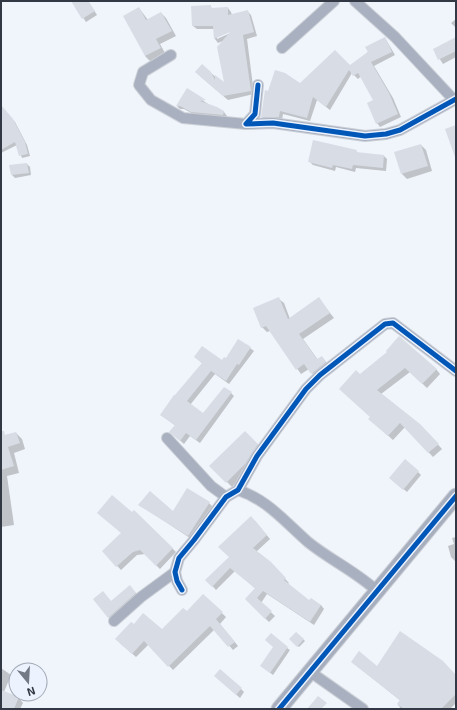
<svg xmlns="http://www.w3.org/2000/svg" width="457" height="710" viewBox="0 0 457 710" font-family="'Exo 2',sans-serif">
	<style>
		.shadow { fill: #0003; fill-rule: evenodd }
		.building { fill: #d7dce5 }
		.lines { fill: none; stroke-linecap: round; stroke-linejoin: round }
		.street-casing { stroke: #cbcfd6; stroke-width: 12 }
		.secondary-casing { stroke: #cbcfd6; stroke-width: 17 }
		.street { stroke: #a9b0bf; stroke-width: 10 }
		.secondary { stroke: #a7afbf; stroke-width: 15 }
		.cycleway-casing { stroke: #ecf3ff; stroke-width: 8 }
		.cycleway { stroke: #0057b8; stroke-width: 5 }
	</style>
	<rect width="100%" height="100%" fill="#f0f4fb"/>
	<g class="shadow">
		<path d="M72,1h16l9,14 -11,7z"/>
		<path d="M210,6l3,3 15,-1 3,4 1,3 15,-4 4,4 6,21 -10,3 7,55 -26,6 -28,-24 11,-3 14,12v-45l-7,3 -3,-4 -1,-10h-17l-4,-3zM234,29l1,2 -18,8v-2z"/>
		<path d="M139,8l9,12 13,-7 5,5 10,18 -16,8 5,9 -15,8 -5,-5z"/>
		<path d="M456,19v9l-5,-5z"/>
		<path d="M385,38l10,17 -21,11 19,32 8,19 -21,10 -3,-4 -2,-22 -14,-25 -3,3 -6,-6 -22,37 -13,-10 -7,21 -27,-7 -1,6h-17l-3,-3 7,-25 31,-7 50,-18z"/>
		<path d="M456,38v19l-13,7 -9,-14z"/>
		<path d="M187,90l21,14h-2l18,8 3,4 -1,2 -31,-3 -11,-6h-4l-3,-3z"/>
		<path d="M3,109l12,13 12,23 3,11 -8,2 -5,-13 -16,8v-43z"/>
		<path d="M421,145l5,5 6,21 -25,8 -5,-5z"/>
		<path d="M356,151l2,2 26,3 3,3 -1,12 -30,-3 -1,4 -19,-5 -1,4 -22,-6 -3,-3z"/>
		<path d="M27,164l3,3 1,8 -16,3 -3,-3z"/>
		<path d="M279,299l5,4 6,16 29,-20 15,19 -31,21 15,21 4,-3 8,10 -14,11 -7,-9 -8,5 -31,-43 -3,1 -5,-5z"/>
		<path d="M250,348l4,3 -25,33 -14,-10 -25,31 13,10 28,-22 3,3 -34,47 -10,-7 -6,8 -10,-9 2,-9 -15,-11 42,-51 -8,-7 27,4z"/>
		<path d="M389,352l47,17 4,5 -13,14 -17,-16 -29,22 39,31 22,24 -9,8 -28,-30 -12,13 -19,-17 -3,-6 -11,-42z"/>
		<path d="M245,432l18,18 -13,19 -18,18 -21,-21z"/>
		<path d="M16,433l6,6 3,10 -11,4 5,20 -12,3 7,49 -13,2v-91z"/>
		<path d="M418,472l3,3 -14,17 -13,-11z"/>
		<path d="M209,503l5,5 -21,32 -53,-35 34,7z"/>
		<path d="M134,511l42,41 -16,17 -15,-15 -8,1 -16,15 -18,-19 19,-18z"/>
		<path d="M255,521l15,18 -14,13 18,15 15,16 -2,1 22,18 12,3 3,4 -10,16 -47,-31 -6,9 14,13 -6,6 -23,-23 10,-10 -21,-18 -19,19 -9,-10 23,-23z"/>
		<path d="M456,537v25l-5,-5 -3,-11 6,-2 -2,-6z"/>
		<path d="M133,590l6,7 -27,23 -18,-20 17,2z"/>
		<path d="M203,595l23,22 -6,7 18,22 -5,4 -18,-21 -42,41 -24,-26 -13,13 -16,-14 14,-18 28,6 25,-19z"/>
		<path d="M296,633l9,8 -6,6 -9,-8z"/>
		<path d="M287,648l3,2 -17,25 -9,-7z"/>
		<path d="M352,662l25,5 79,9v27l-6,6h-51l1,-2 -2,-2 3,-4z"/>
		<path d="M1,668l10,7 -7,17 15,6 4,5 -3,6h-19z"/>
		<path d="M219,679l22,10 3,3 -4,6z"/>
	</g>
	<g class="building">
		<path d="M71,1h17l7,10 -13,8z"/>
		<path d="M211,5v3l17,-1v8l20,-5 6,22 -11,3 8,56 -28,5 -28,-24 7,-8 9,8 4,8v-5l9,7 -7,-35 13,-15 -16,7 -1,-13h-21l-1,-20z"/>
		<path d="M139,7l7,13 15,-8 11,19 -16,8 5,9 -16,8 -22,-40z"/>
		<path d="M385,37l7,15 -21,10 18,31 9,21 -22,10 -9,-21 6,-3 -15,-27 -5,3 -4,-6 -23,37 -13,-10 -6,21 -27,-7 -1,6h-18l4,-27 3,1 7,-21 10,3 15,10 35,-33 15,15 18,-13 -3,-5z"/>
		<path d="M456,37v14l-18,9 -5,-11z"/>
		<path d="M187,88l19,12 -6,1 17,6 7,4 -1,4 -32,-3 -11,-6h-4z"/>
		<path d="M1,105l12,14 12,23 3,12 -9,2 -4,-14 -14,8z"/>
		<path d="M456,125v32h-1l-10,-28z"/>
		<path d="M313,140l44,10 -1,2 28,3 -1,13 -30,-3 -1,4 -19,-4 -1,3 -24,-6z"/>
		<path d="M421,144l7,22 -27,8 -7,-22z"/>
		<path d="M27,163l2,10 -18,2 -2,-10z"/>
		<path d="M279,297l9,22 31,-22 11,16 -31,21 18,25 5,-3 4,6 -15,12 -7,-10 -8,6 -30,-44 -5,2 -8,-20z"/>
		<path d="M399,336l38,33 -15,15 -17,-16 -28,22 43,34 19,20 -11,9 -28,-30 -12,13 -20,-17 2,-2 -31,-28 17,-19 4,4 27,-22 -1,-1z"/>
		<path d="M238,339l13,8 -12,18 -2,-1 -11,17 -15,-10 -24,30 16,12 21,-26 8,5 -36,48 -10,-7 -6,8 -11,-9 6,-7 -15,-10 14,-20h1l27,-32 -8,-6 8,-11 20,14 2,-3 2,1z"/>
		<path d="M1,431h3l1,4 11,-3 4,11 -12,4 6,19 -13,4z"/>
		<path d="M245,431l13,13 -13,20 -19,19 -17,-17z"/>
		<path d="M405,459l14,12 -16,19 -14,-12z"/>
		<path d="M187,488l23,14 -22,34 -50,-31 12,-14 23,20z"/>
		<path d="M112,495l20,17 2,-2 39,38 -17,18 -16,-16 -7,2 -17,15 -14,-16 19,-18 -24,-20z"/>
		<path d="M251,516l16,19 -14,13 18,14 15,16 -2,2 25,20 2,-2 10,7 -11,17 -47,-31 -6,7 15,13 -7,8 -20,-20 10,-11 -25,-20 -18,19 -7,-7 24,-23 -11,-10z"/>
		<path d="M130,585l6,8 -28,25 -15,-19 10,-8 8,10z"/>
		<path d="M203,594l20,18 -7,7 19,23 -7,5 -18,-21 -42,41 -24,-26 -12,13 -17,-15 16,-17 3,2 9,-11 19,16 21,-21 4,3z"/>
		<path d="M400,631l43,30 13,14v19l-15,15h-37l-7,-5 3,-4 -49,-38 8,-11 18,15z"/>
		<path d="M296,632l8,7 -7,8 -8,-8z"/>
		<path d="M271,633l17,14 -18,26 -10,-7 13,-19 -8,-7z"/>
		<path d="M220,669l22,19 -6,7 -22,-19z"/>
		<path d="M1,690l18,7 -5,12h-13z"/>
		<path d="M318,696l9,7 -6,6h-14z"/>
	</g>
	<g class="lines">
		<g class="street-casing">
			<g id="street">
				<path d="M355,1l40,36 59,63"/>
				<path d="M282,48l52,-47"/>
				<path d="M171,55l-28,17 -4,13 12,15 32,18 63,6"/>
				<path d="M258,85l-3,29 -9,10 27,-1 92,13 21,-2 14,-4 56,-31"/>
				<path d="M167,438l44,48 15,11"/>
				<path d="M238,490c30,10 47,32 70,52 22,18 49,30 70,50"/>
				<path d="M182,590l-5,-9 -2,-9 4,-14 15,-18 32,-43 12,-7 19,-34 49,-67 14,-14 65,-51 8,-1 63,48"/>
				<path d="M114,621l27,-24 34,-25"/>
				<path d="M309,671l54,38"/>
			</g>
		</g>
		<g class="secondary-casing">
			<path id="secondary" d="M279,709l177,-213"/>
		</g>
		<use href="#street" class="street"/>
		<use href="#secondary" class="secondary"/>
		<g class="cycleway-casing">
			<g id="cycleway">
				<path d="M258,85l-3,29 -9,10 27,-1 92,13 21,-2 14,-4 56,-31"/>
				<path d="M182,590l-5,-9 -2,-9 4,-14 15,-18 32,-43 12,-7 19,-34 49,-67 14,-14 65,-51 8,-1 63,48"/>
				<path d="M279,709l177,-213"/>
			</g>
		</g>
		<use href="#cycleway" class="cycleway"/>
	</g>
	<rect width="457" height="710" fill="none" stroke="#323945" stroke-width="4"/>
	<g transform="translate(28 682) rotate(162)"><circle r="19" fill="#ecf3ff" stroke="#a2a9b5"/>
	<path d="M0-3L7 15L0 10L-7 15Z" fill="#747a85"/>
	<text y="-6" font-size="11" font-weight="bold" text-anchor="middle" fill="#323945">N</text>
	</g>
</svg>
